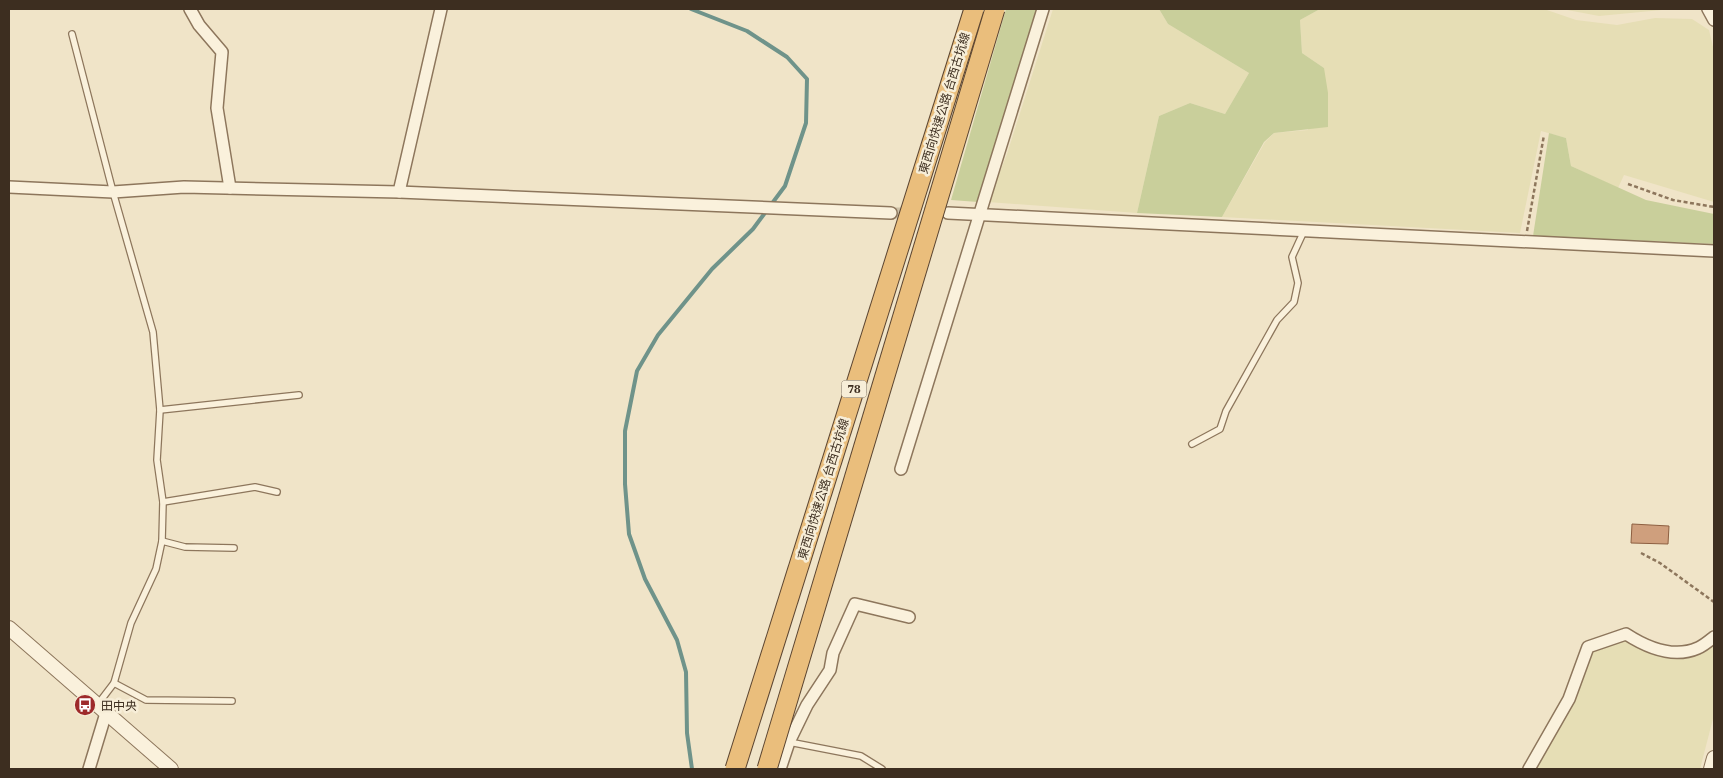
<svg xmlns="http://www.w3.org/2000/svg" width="1723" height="778" viewBox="0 0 1723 778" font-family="'IBM Plex Serif','Noto Sans TC',serif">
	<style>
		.farmland { fill: #e6deb5 }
		.green { fill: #c9cf9b }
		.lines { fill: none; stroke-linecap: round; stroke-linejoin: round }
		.stream { stroke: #6f938a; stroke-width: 4 }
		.building { fill: #cf9f7d; stroke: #8d5f41 }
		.minor-tunnel { stroke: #ccc0a6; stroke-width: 11; stroke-dasharray: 11 5.5; stroke-linecap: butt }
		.service-casing { stroke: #8d765c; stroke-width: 8 }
		.minor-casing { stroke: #8d765c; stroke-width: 14 }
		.tertiary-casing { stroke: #8d765c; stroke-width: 16 }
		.path { stroke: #8d765c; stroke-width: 2.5; stroke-dasharray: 4 2.5; stroke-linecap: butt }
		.service { stroke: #faf1dc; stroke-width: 5.5 }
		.minor { stroke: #faf1dc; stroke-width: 11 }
		.tertiary { stroke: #faf1dc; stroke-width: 14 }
		.trunk-bridge-casing { stroke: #5b4430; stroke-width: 21; stroke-linecap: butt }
		.trunk-bridge { stroke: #eabe7c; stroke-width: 19 }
		.labels { text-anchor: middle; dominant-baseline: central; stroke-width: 5; stroke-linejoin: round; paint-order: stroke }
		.shield { fill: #f7eed8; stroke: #756857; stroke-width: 1 }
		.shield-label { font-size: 11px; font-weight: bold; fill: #3d2e20 }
		.street-label { font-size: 12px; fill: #3d2e20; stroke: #f7eed8 }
		.poi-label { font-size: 12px; fill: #3d2e20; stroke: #f7eed8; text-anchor: start }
	</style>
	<rect width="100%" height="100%" fill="#f0e4c8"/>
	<g class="farmland">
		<path d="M1053,9h106l9,15 81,49 -24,41 -35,-11 -31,13 -22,97 -149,-11 19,-48z"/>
		<path d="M1320,9h224l32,11 41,5 38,-7 37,1 17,11 5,21v151l-90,-27 -6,13 -47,-22 -5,-28 -25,-7 -21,102 -298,-16 43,-75 9,-9 34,-3 16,-62 -22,-15 -2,-33z"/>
		<path d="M1562,9h132h-22l-73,7z"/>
		<path d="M1624,640l24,12 19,5 32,-2 15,-11v71l-14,54h-164l36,-65 20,-53z"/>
	</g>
	<g class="green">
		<path d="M1006,9h31l-59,193 -27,-2z"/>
		<path d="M1159,9h161l-20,11 2,33 22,15 4,25v34l-54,6 -10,9 -42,75 -85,-4 22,-97 31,-13 35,11 24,-41 -81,-49z"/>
		<path d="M1549,133l17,5 5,28 75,34 68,14v30l-181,-8z"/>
	</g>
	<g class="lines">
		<path class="stream" d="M691,9l56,22 40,26 20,22 -1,44 -21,63 -32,43 -41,40 -54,66 -21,36 -12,60v53l4,50 16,45 32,61 9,32 1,61 5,36"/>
	</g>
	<path class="building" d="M1632,524l37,2 -1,18 -37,-1z"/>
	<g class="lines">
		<path class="minor-tunnel" d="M891,213h48"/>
		<g class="service-casing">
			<g id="service">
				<path d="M72,34l41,158 40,140 7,78 -3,50 6,42 -1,39 -6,28 -25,54 -17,60 -16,21"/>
				<path d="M160,410l139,-15"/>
				<path d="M1192,444l28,-15 6,-18 51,-91 17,-18 4,-19 -6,-26 12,-26"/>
				<path d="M163,502l92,-15 22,5"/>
				<path d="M162,541l23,6 49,1"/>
				<path d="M114,683l32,17 86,1"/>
				<path d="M789,742l72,14 21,13"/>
			</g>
		</g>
		<g class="minor-casing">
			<g id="minor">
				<path d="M190,9l9,16 23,27 -5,56 13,80"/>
				<path d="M1708,9l6,11"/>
				<path d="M9,187l104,5 71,-5 215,5 492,21"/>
				<path d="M399,192l42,-183"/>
				<path d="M948,213l766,38"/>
				<path d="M901,469l142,-460"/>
				<path d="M89,769l17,-56"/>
				<path d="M780,769l9,-27 18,-37 23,-35 3,-17 22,-49 54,13"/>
				<path d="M1529,769l40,-70 19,-52 38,-13c20,13 47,25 72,14 5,-2 11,-7 16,-11"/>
			</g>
		</g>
		<g class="tertiary-casing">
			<g id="tertiary">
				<path d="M9,628l162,141"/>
				<path d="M1711,769l3,-11"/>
			</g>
		</g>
		<g class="path">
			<path d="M1628,184l45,16 41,7"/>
			<path d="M1527,231l17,-96"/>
			<path d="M1641,553l19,10 54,39"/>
		</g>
		<use href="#service" class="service"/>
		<use href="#minor" class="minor"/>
		<use href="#tertiary" class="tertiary"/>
		<g class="trunk-bridge-casing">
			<g id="trunk-bridge">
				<path d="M735,769l239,-760"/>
				<path d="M767,769l228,-760"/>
			</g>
		</g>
		<use href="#trunk-bridge" class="trunk-bridge"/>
	</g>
	<defs>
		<g id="bus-disc" transform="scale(1.125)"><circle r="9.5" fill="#9e2a2b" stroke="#f7eed8"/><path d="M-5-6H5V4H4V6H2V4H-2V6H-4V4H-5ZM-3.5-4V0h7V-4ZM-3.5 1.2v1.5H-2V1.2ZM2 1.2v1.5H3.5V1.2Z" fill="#fff"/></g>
	</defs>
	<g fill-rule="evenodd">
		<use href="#bus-disc" x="85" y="705"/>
	</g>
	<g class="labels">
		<rect class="shield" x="841.5" y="380.5" width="25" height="17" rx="4"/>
		<g class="shield-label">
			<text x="854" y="389">78</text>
		</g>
		<g class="street-label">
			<text transform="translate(944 103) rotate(-73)">東西向快速公路 台西古坑線</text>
			<text transform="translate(823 489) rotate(-73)">東西向快速公路 台西古坑線</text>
		</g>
		<g class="poi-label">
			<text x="101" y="705">田中央</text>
		</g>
	</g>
	<rect width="1723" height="778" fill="none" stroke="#3d2e20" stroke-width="20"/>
</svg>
